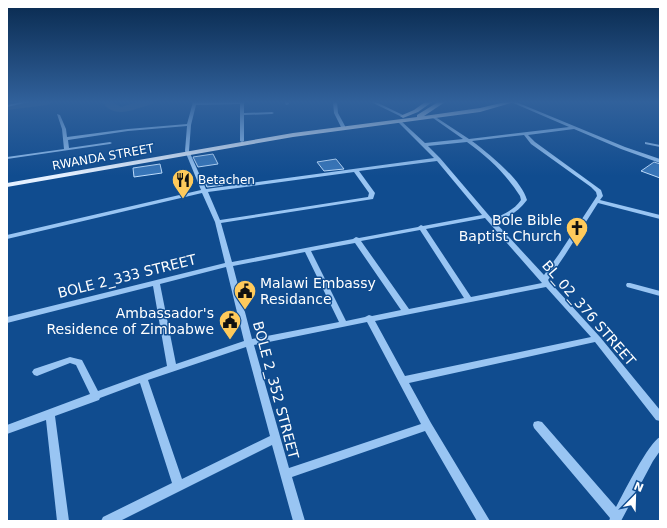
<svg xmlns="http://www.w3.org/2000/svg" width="667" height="528" viewBox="0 0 667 528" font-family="'DejaVu Sans',sans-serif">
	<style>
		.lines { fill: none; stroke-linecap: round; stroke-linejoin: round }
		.river { fill: #356193; fill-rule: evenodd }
		.building { fill: #3876b9; stroke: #c0defd }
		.minor { fill: #99c5f3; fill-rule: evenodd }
		.major { fill: #e5f0ff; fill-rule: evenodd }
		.labels { text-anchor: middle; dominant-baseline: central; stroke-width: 3; stroke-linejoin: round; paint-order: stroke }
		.far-street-label { font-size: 12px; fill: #fff; stroke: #104c8f }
		.far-poi-label { font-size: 12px; fill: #fff; stroke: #104c8f; text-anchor: start }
		.poi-label { font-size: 14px; fill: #fff; stroke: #104c8f; text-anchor: end }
		.street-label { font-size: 14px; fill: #fff; stroke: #104c8f }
	</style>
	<rect width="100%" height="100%" fill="#104c8f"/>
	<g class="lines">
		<g class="river">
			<path d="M25,102h27l-5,3 -40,5v-6z"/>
			<path d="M102,102h10l9,5 17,-5h15l-2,2c-16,5 -36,16 -49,-2z"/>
		</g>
	</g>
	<g class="building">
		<path d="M213,154l5,10 -20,3 -5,-10z"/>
		<path d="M336,159l8,10 -20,2 -7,-9z"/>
		<path d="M654,162l6,2v14l-19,-7z"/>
		<path d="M160,164l2,9 -28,4 -1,-9z"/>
		<path d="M220,180l3,5 -16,2 -2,-5z"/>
	</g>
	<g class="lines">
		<g class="minor">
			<path d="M22,102h7l-22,5v-2z"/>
			<path d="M193,102h51v11l28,-1 2,1 -2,1 -28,1v26l-2,1 -2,-1v-37l-44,1 -5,20 -2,26 17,38 228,-31 -36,-36v-1l2,-1 25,23 38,-4 -30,-21v-2h1l35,23 100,-12 -58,-25h5l109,45 35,12v4l-39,-14 -47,-20 -46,6 7,7 66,48 2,6 -3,4 60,15v4l-62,-16 -33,52 -17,25 52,57 60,73v11l-4,-1 -61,-78 -186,41 22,40 59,98h-13l-52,-90 -133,46 13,44h-12l-21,-76 -152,76h-19l2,-4 69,-34 -32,-100 -40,15 -1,2 -44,16 14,105h-12l-11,-101 -39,14v-9l83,-31 -14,-29 -6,-2 -33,13 -3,-1 -2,-3 2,-3 36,-12 12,3 16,31 69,-25 -14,-80 -146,37v-6l218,-54 -10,-41 -13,-29 -195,46v-4l194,-45 -16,-39 2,-25 -59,5 -60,9 1,8 41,-6 2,1 -2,1 -103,15v-2l57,-8 -2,-20 -5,-15 3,1 6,14 1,8 61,-8 59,-5zM524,135l7,9 60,43 5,5 1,4 -38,58 -15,21 -49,-53c13,-4 24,-11 32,-22 -6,-21 -38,-46 -55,-59zM467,142c21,15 39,32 53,54l1,4c-7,10 -18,15 -29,19l-52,-61 -12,-12zM437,161l45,54 -59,11 -2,-1 -3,2 -59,11 -3,-1 -3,2 -121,23 -11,-39 152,-24 2,-6 -16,-22zM354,172l15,21 -1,4 -148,23 -12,-28zM485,218l57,65 -71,14 -45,-68zM420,230l44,68 -55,11 -48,-68zM355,243l46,67 -29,6 -3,-1 -4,2 -19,4 -35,-70zM305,252l34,70 -87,17 -19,-73zM226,267l18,74 -68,23 -16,-80zM546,287l45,50 -186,39 -30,-55zM367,322l54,102 -132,44 -35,-123zM246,347l24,89 -88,43 -34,-99z"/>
			<path d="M285,102h4v2l-3,1z"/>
			<path d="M333,102h4l1,11 7,13v1h-4l-7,-14z"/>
			<path d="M371,102h5l29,14 -3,1z"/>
			<path d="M645,142l15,3v2l-15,-3z"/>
			<path d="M627,283h3l30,8v5l-33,-9 -1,-2z"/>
			<path d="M538,421l4,1 74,85c7,-13 33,-65 44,-70v14l-7,10 -32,60h-12l1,-3 -76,-90 -1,-3 1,-3z"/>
		</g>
		<g class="major">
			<path d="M425,102h7l-14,10 -15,6 -3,-2 14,-6z"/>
			<path d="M438,102h7l-21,14 56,-8 25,-6h9l-34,10 -187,25 -286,50v-4l286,-50 124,-16v-2z"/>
		</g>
	</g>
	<linearGradient id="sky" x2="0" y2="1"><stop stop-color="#092a4f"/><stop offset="0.58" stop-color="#31619b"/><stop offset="1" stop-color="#31619b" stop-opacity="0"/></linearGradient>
	<rect width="667" height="176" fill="url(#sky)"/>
	<defs>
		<g id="restaurant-pin" transform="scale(1.15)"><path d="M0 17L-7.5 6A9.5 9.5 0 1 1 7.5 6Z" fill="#ffca5b" stroke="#104c8f"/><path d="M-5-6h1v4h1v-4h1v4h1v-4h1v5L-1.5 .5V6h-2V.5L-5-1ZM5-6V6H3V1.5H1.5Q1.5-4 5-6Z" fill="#111"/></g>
		<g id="church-pin" transform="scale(1.15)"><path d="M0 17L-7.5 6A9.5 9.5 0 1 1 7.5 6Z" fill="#ffca5b" stroke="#104c8f"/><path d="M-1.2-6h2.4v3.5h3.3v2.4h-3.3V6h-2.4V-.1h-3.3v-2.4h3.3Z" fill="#111"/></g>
		<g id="civic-pin" transform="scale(1.15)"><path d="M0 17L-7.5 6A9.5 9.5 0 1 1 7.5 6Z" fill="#ffca5b" stroke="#104c8f"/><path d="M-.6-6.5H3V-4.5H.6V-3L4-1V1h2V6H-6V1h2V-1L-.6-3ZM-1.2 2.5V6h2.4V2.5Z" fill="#111"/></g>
	</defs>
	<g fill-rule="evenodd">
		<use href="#restaurant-pin" x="183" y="180"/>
		<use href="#church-pin" x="577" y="228"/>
		<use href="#civic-pin" x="245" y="291"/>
		<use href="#civic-pin" x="230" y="321"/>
	</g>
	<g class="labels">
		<g class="far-street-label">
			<text transform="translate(103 157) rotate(-10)">RWANDA STREET</text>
		</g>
		<g class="far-poi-label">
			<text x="198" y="180">Betachen</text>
		</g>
		<g class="poi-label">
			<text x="562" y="220">Bole Bible<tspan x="562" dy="16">Baptist Church</tspan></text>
			<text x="260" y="283" text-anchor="start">Malawi Embassy<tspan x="260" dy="16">Residance</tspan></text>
			<text x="214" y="313">Ambassador's<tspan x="214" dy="16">Residence of Zimbabwe</tspan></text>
		</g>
		<g class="street-label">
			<text transform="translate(127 276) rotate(-14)">BOLE 2_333 STREET</text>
			<text transform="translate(589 313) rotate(49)">BL_02_376 STREET</text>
			<text transform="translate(276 390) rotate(75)">BOLE 2_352 STREET</text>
		</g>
	</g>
	<rect width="667" height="528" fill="none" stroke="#ffffff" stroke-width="16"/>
	<g transform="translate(635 496) rotate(23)" stroke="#104c8f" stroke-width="3" paint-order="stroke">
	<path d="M0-3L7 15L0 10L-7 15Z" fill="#ffffff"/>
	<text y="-6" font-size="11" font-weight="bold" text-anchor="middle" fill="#ffffff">N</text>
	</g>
</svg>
